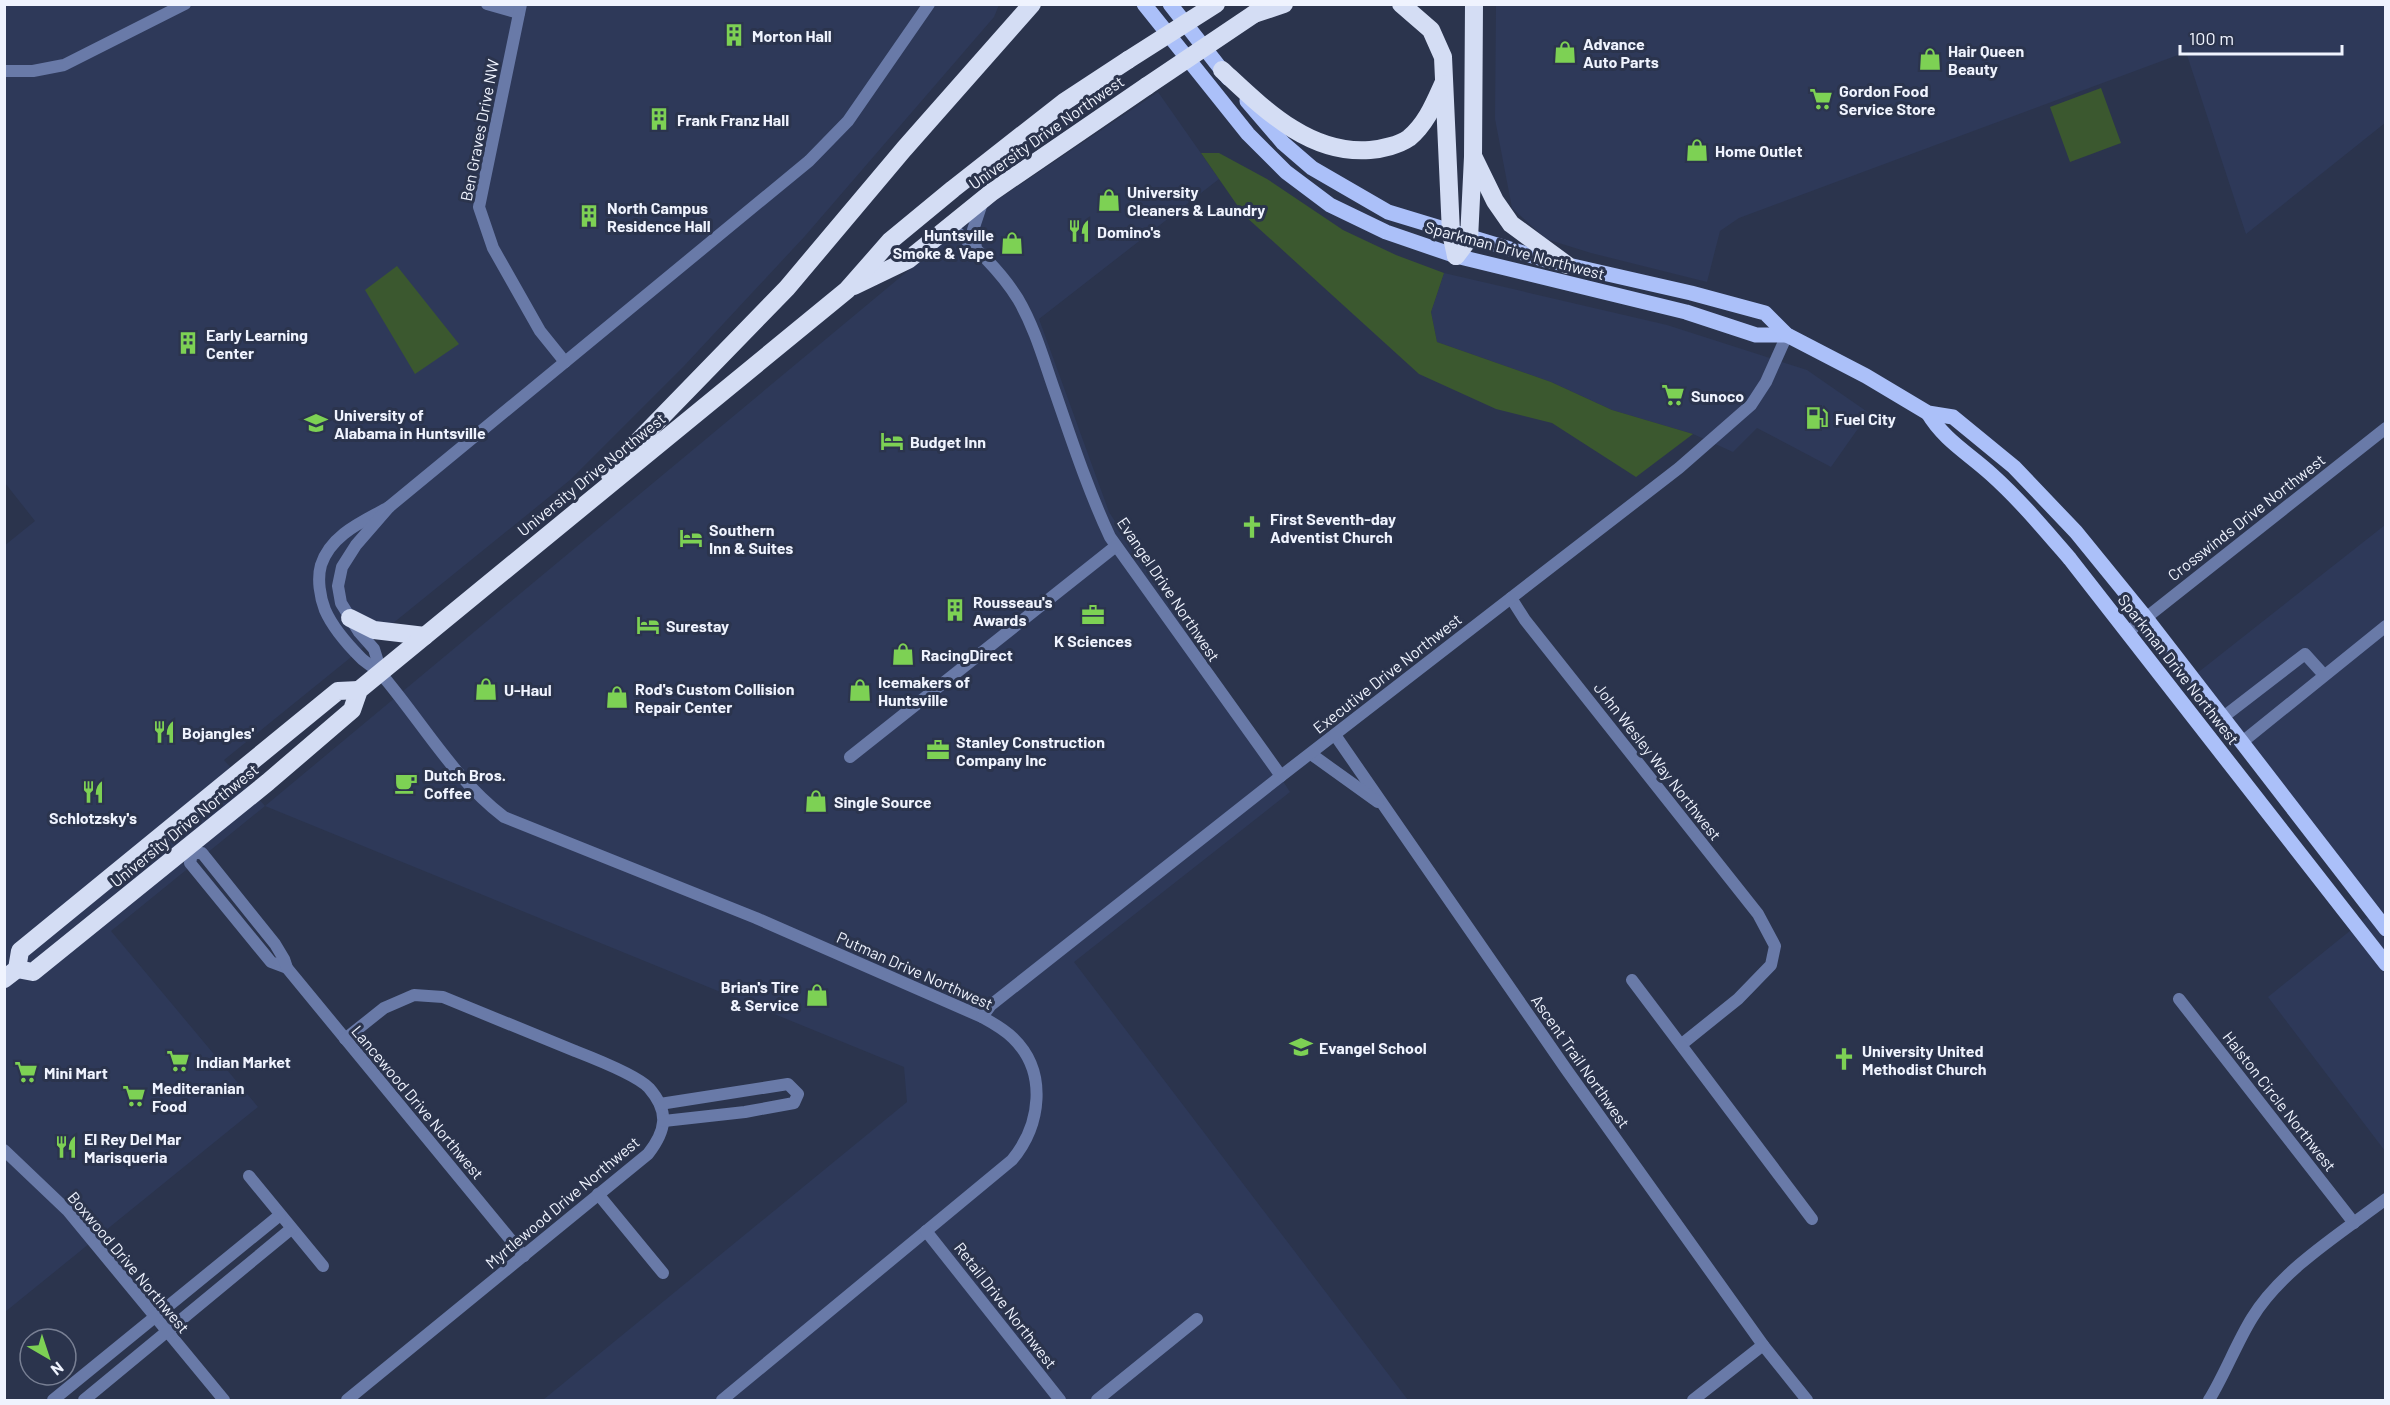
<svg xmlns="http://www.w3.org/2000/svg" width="2390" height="1405" viewBox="0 0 2390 1405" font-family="Barlow,sans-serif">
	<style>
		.built { fill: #2e3959 }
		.green { fill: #3b582f }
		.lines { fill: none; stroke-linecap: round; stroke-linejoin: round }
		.minor { stroke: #697aa8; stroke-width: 12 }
		.major { stroke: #abc0f9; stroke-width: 15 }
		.highway { stroke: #d4ddf4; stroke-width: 18 }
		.highway-bridge { stroke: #d4ddf4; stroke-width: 18 }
		.labels { text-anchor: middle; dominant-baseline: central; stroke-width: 6; stroke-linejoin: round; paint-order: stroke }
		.poi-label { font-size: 16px; font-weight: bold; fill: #eff3fe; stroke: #2b344d; text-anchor: start }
		.street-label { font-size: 16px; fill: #eff3fe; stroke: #2b344d }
	</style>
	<rect width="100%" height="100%" fill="#2b344d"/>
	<g class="built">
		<path d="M5,5h994l-5,12 -189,219 -121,130 -114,114 -346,280 41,46 710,-591 183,-123 61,87 -180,140 70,193 181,280 -216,170 334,438h-865l364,-298 -3,-35 -639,-261 -154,125 147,176 -253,205 -1,-766 31,-25 -30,-38z"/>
		<path d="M1496,5h889v118l-139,111 -60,-182 -447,166 -19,13 -13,51 -116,-29 -45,-14 -34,-31 -17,-89z"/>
		<path d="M1444,273l223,52 140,45 62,43 -38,54 -74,-39 -24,24 -40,-18 -81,-24 -61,-28 -114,-40 -6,-30z"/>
		<path d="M2385,525v626l-117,-154 109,-88 -181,-235z"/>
	</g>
	<g class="green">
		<path d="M2101,88l20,55 -51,19 -20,-55z"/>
		<path d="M1201,153h18l48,26 76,51 53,25 48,18 -13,39 6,30 114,40 61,28 81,24 -57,43 -84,-54 -56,-14 -77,-35 -175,-159z"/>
		<path d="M397,266l62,78 -44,30 -50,-84z"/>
	</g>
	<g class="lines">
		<g class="minor">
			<path d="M487,4l32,9"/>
			<path d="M521,4l-42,203 14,41 47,83 25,31"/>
			<path d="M4,71h29l31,-6 121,-61"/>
			<path d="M950,226c25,21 50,44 68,73 17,29 26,62 37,93 17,49 33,98 55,145l171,239"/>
			<path d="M976,248l-3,-18 9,-27"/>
			<path d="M389,507c-25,14 -58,27 -68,58 -4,14 -1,32 4,45 7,16 23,35 36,48 6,6 15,10 21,17 40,47 72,104 122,142l252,101 226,99c11,6 22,12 31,21 35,34 28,87 -1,122l-290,240"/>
			<path d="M1511,598l14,22 233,294 17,32 -4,19 -33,34 -56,45"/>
			<path d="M2128,632l258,-204"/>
			<path d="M381,672l-7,-23 -15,-17 -18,-29 -3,-17 4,-19 14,-22 33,-38 420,-346 39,-40 81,-117"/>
			<path d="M2222,718l83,-64 19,21"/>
			<path d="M1335,735l231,334 197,276 44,55"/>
			<path d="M2241,743l145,-117"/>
			<path d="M1311,754l67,48"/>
			<path d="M850,757l266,-211"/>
			<path d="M187,847l5,6 -2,10 81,99 16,6"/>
			<path d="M192,853h10l73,91 9,15 3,9 237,288"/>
			<path d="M1632,980l180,239"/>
			<path d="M2179,999l175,224"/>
			<path d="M982,1017l9,-12 290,-229 398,-308 72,-63 15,-23 21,-47"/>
			<path d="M345,1039l39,-31 30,-13 29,2c44,18 88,36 132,54 18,7 62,24 74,37 21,24 17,43 -1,66l-301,246"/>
			<path d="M660,1104l128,-20 10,10 -4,9 -49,9 -81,9"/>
			<path d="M4,1150l64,61 156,189"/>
			<path d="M249,1176l74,90"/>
			<path d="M598,1194l65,79"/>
			<path d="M926,1231l134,169"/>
			<path d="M53,1400l227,-185"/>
			<path d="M84,1400l207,-171"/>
			<path d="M1097,1400l100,-81"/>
			<path d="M1693,1400l70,-55"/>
			<path d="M2209,1400c16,-26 27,-56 43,-82 29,-48 89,-85 134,-119"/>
		</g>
		<g class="major">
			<path d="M1144,4l104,130 38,38 44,33 56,27 70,24 230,56 70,23h31"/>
			<path d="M1170,4l58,74"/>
			<path d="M1247,101l36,42 29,25 76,44 158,48 145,33 74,20 22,22 79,41 62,37 25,4 61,50 62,65 70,86 240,311"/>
			<path d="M1928,413c16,27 40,40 63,61 29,26 54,56 79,85l316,405"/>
		</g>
		<g class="highway">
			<path d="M1401,4l30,26 12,27 8,176 5,23"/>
			<path d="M1254,14l30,-10"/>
			<path d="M1222,70c41,38 87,85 148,80 12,-1 29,-5 39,-12 17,-14 25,-34 34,-54"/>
			<path d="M1474,158l21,43 16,23 56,41"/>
			<path d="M1456,256l13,-17 4,-82 1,-153"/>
			<path d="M854,286l54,-26 84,-68 155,-106"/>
			<path d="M608,472l179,-184 117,-139 128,-145"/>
			<path d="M350,618l24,12 51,6"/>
			<path d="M17,969l16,3 235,-190 84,-72 7,-20 488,-400 43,-49 63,-52 111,-87 64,-42"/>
			<path d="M4,979l13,-10 3,-18 318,-260 21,-1"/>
		</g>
		<g class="highway-bridge">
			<path d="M1128,60l88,-56"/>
			<path d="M1147,86l107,-72"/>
		</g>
	</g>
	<defs>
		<g id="building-bare" transform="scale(1.8)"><path d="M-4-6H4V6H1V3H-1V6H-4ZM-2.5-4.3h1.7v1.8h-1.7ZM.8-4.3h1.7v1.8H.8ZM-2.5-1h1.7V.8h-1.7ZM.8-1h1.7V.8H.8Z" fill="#7dd154" stroke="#2b344d" stroke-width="2.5" paint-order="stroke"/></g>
		<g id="shop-bare" transform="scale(1.8)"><path d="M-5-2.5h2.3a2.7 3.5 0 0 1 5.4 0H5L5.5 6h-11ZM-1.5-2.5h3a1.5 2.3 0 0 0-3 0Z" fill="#7dd154" stroke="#2b344d" stroke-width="2.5" paint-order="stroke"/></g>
		<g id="supermarket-bare" transform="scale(1.8)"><path d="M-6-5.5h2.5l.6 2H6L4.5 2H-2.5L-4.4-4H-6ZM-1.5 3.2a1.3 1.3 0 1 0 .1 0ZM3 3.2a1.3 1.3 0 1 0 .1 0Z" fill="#7dd154" stroke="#2b344d" stroke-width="2.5" paint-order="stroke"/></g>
		<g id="restaurant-bare" transform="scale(1.8)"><path d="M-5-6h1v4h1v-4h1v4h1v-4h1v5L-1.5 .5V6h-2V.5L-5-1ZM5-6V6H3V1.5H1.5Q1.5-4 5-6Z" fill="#7dd154" stroke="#2b344d" stroke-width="2.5" paint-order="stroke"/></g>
		<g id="fuel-bare" transform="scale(1.8)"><path d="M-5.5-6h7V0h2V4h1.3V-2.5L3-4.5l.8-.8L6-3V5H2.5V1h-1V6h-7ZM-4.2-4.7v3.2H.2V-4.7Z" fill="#7dd154" stroke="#2b344d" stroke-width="2.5" paint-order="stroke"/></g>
		<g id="university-bare" transform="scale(1.8)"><path d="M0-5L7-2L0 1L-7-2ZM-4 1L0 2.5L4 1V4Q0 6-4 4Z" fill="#7dd154" stroke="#2b344d" stroke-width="2.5" paint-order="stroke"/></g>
		<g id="hotel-bare" transform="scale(1.8)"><path d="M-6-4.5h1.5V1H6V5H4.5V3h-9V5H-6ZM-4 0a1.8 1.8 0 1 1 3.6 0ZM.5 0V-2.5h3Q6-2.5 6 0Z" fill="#7dd154" stroke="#2b344d" stroke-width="2.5" paint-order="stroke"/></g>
		<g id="church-bare" transform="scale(1.8)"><path d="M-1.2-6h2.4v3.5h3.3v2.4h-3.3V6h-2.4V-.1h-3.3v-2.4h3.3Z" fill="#7dd154" stroke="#2b344d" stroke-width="2.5" paint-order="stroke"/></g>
		<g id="office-bare" transform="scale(1.8)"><path d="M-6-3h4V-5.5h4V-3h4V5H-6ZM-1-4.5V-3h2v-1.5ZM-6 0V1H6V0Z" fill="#7dd154" stroke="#2b344d" stroke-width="2.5" paint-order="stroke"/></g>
		<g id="cafe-bare" transform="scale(1.8)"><path d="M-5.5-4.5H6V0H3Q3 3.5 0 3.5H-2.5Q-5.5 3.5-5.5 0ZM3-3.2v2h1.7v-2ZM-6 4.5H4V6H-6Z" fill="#7dd154" stroke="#2b344d" stroke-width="2.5" paint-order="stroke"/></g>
		<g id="school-bare" transform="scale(1.8)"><path d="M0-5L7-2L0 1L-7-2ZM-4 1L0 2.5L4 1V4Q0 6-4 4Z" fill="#7dd154" stroke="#2b344d" stroke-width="2.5" paint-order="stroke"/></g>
	</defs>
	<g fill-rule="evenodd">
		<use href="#building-bare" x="734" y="35"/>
		<use href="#shop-bare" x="1565" y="52"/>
		<use href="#shop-bare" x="1930" y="59"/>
		<use href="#supermarket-bare" x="1821" y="99"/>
		<use href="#building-bare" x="659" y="119"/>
		<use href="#shop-bare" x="1697" y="150"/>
		<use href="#shop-bare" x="1109" y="200"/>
		<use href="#building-bare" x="589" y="216"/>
		<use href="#restaurant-bare" x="1079" y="231"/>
		<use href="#shop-bare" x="1012" y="243"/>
		<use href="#building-bare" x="188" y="343"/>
		<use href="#supermarket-bare" x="1673" y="395"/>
		<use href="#fuel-bare" x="1817" y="418"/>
		<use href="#university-bare" x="316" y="423"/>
		<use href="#hotel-bare" x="892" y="441"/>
		<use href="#church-bare" x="1252" y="527"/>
		<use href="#hotel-bare" x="691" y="538"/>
		<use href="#building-bare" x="955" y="610"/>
		<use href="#office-bare" x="1093" y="615"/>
		<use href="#hotel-bare" x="648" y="625"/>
		<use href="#shop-bare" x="903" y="654"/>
		<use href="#shop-bare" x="486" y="689"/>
		<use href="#shop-bare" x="860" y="690"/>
		<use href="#shop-bare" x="617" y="697"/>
		<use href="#restaurant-bare" x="164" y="732"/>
		<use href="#office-bare" x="938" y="750"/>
		<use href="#cafe-bare" x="406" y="783"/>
		<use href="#restaurant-bare" x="93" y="792"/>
		<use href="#shop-bare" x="816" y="801"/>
		<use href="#shop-bare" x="817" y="995"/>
		<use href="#school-bare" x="1301" y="1047"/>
		<use href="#church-bare" x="1844" y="1059"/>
		<use href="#supermarket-bare" x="178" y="1061"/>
		<use href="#supermarket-bare" x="26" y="1072"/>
		<use href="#supermarket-bare" x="134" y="1096"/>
		<use href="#restaurant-bare" x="66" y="1147"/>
	</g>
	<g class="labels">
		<g class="poi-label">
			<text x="752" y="35">Morton Hall</text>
			<text x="1583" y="43">Advance<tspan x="1583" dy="18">Auto Parts</tspan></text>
			<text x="1948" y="50">Hair Queen<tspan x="1948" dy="18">Beauty</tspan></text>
			<text x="1839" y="90">Gordon Food<tspan x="1839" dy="18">Service Store</tspan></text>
			<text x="677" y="119">Frank Franz Hall</text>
			<text x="1715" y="150">Home Outlet</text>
			<text x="1127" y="191">University<tspan x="1127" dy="18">Cleaners &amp; Laundry</tspan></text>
			<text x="607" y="207">North Campus<tspan x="607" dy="18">Residence Hall</tspan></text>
			<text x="1097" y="231">Domino's</text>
			<text x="994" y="234" text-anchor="end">Huntsville<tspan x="994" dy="18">Smoke &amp; Vape</tspan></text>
			<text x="206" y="334">Early Learning<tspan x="206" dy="18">Center</tspan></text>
			<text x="1691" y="395">Sunoco</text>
			<text x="334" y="414">University of<tspan x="334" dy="18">Alabama in Huntsville</tspan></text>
			<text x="1835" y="418">Fuel City</text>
			<text x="910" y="441">Budget Inn</text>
			<text x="1270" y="518">First Seventh-day<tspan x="1270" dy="18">Adventist Church</tspan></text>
			<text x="709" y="529">Southern<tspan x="709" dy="18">Inn &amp; Suites</tspan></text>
			<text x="973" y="601">Rousseau's<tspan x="973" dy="18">Awards</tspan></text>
			<text x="666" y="625">Surestay</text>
			<text x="1093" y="640" text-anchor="middle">K Sciences</text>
			<text x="921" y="654">RacingDirect</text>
			<text x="878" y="681">Icemakers of<tspan x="878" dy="18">Huntsville</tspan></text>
			<text x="635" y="688">Rod's Custom Collision<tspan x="635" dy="18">Repair Center</tspan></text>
			<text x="504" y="689">U-Haul</text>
			<text x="182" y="732">Bojangles'</text>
			<text x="956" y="741">Stanley Construction<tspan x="956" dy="18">Company Inc</tspan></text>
			<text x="424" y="774">Dutch Bros.<tspan x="424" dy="18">Coffee</tspan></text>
			<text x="834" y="801">Single Source</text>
			<text x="93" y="817" text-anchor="middle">Schlotzsky's</text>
			<text x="799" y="986" text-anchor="end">Brian's Tire<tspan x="799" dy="18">&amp; Service</tspan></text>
			<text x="1319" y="1047">Evangel School</text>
			<text x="1862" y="1050">University United<tspan x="1862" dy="18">Methodist Church</tspan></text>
			<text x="196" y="1061">Indian Market</text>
			<text x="44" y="1072">Mini Mart</text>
			<text x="152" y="1087">Mediteranian<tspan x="152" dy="18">Food</tspan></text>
			<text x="84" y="1138">El Rey Del Mar<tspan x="84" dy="18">Marisqueria</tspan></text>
		</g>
		<g class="street-label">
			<text transform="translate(479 130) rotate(-79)">Ben Graves Drive NW</text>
			<text transform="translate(1046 132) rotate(-35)">University Drive Northwest</text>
			<text transform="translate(1515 250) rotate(15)">Sparkman Drive Northwest</text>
			<text transform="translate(591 474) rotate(-39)">University Drive Northwest</text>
			<text transform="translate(2246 517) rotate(-38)">Crosswinds Drive Northwest</text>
			<text transform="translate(1169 589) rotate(56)">Evangel Drive Northwest</text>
			<text transform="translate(2179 669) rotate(52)">Sparkman Drive Northwest</text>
			<text transform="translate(1387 673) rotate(-38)">Executive Drive Northwest</text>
			<text transform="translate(1658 761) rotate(52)">John Wesley Way Northwest</text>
			<text transform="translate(184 825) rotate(-39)">University Drive Northwest</text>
			<text transform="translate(915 970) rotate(24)">Putman Drive Northwest</text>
			<text transform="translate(1581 1061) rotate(55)">Ascent Trail Northwest</text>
			<text transform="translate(2280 1101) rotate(52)">Halston Circle Northwest</text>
			<text transform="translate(418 1102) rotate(50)">Lancewood Drive Northwest</text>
			<text transform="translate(562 1202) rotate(-40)">Myrtlewood Drive Northwest</text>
			<text transform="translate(129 1262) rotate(50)">Boxwood Drive Northwest</text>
			<text transform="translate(1006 1305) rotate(52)">Retail Drive Northwest</text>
		</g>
	</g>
	<rect width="2390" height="1405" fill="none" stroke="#eff3fe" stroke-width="12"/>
	<g transform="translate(48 1357) rotate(141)"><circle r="28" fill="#2b344d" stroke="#798094" stroke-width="1.5"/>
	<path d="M0-4.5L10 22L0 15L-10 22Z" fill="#7dd154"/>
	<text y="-9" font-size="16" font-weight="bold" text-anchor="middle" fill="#eff3fe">N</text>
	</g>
	<path d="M2180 45v9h162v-9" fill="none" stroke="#eff3fe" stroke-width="3"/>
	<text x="2189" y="45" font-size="18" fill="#eff3fe" stroke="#2b344d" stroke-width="4.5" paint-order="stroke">100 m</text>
</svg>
